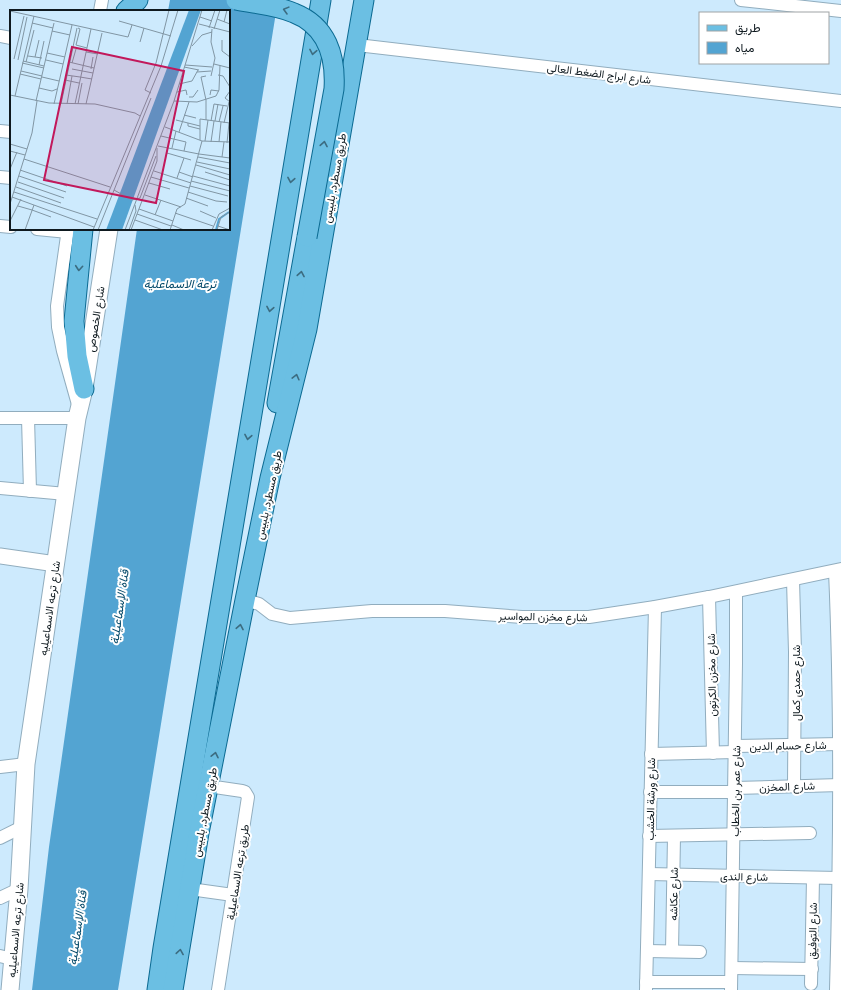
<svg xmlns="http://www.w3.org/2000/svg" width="841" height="990" viewBox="0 0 841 990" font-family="Lato,Vazirmatn,sans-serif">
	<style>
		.water { fill: #53a4d2 }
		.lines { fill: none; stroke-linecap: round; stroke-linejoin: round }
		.minor-casing { stroke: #91adbe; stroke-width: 14 }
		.tertiary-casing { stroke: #91adbe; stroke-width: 17 }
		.secondary-casing { stroke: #91adbe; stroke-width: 19 }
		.primary-casing { stroke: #0b6a92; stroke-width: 21 }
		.minor { stroke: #fff; stroke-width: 12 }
		.tertiary { stroke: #fff; stroke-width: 15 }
		.secondary { stroke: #fff; stroke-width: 17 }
		.primary { stroke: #6bbfe3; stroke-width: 19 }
		.primary-bridge-casing { stroke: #0b6a92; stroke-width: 21; stroke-linecap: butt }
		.primary-bridge { stroke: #6bbfe3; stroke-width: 19 }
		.oneway { stroke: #3c6c81 }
		.labels { text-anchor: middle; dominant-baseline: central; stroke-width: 4; stroke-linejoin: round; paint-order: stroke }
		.street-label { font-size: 11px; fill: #0e191f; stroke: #fff }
		.water-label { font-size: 12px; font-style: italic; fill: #044969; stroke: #fff }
		.inset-river { fill: none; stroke: #53a4d2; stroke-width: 2 }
		.inset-road { fill: none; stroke: #8196a4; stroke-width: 1 }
		.view { fill: #c2185b; fill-opacity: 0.15; stroke: #c2185b; stroke-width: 2 }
		.inset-edge { fill: none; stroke: #0e191f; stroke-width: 2 }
	</style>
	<rect width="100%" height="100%" fill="#cdeafd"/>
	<path class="water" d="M170,0h108l-160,990h-86l17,-143 88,-618h92v-218h-61z"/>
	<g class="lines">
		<g class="minor-casing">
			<g id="minor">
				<path d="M741,0l100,11"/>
				<path d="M100,11l2,-11"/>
				<path d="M0,36l11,2"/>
				<path d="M357,45l484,56"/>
				<path d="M0,131l11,1"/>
				<path d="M0,177l11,1"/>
				<path d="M0,226l11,1"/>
				<path d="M37,229l31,3"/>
				<path d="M68,229l-11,77 1,21 5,24 16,57"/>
				<path d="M0,418h77"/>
				<path d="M28,418l2,73"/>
				<path d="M0,488l66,6"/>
				<path d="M835,571c6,139 5,279 1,419"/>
				<path d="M793,580l2,72 -1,134"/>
				<path d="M709,597l4,156"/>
				<path d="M245,600l14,4 13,10 18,4 82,-7h73l77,6h67l66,-10 54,-10 132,-28"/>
				<path d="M735,746l105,-2"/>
				<path d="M651,754l84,-2"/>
				<path d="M0,767l26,-3"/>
				<path d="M208,786l34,5 3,1 3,5 -30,193"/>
				<path d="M735,788l105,-3"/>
				<path d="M650,792h85"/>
				<path d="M649,836l161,-3"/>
				<path d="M0,838l22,-11"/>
				<path d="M649,874l190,4"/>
				<path d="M190,889l43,6"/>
				<path d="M0,898l19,-9"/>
				<path d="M647,951l53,1"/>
				<path d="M672,951l2,-115"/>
				<path d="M0,956l13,3"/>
				<path d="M732,968l80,1"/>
				<path d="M646,982h85"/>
				<path d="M811,984l2,-106"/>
				<path d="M646,990l9,-383"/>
				<path d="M731,990l5,-327v-71"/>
			</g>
		</g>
		<g class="tertiary-casing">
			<path id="tertiary" d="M0,556l56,8"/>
		</g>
		<g class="secondary-casing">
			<path id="secondary" d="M10,990l9,-101 7,-125 51,-346 7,-29 25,-160"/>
		</g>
		<g class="primary-casing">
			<g id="primary">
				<path d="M126,11l12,-11"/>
				<path d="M83,229l-9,92 3,35 7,33"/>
				<path d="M277,403l30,-166"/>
				<path d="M157,990l6,-42 158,-948"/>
				<path d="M173,990l26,-157 46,-233 25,-122 37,-149 57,-329"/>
			</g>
		</g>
		<use href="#minor" class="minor"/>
		<use href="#tertiary" class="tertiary"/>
		<use href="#secondary" class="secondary"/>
		<use href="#primary" class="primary"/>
		<g class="primary-bridge-casing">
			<path id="primary-bridge" d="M236,0c19,4 40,5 58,13 33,13 42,43 40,76l-27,148"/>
		</g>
		<use href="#primary-bridge" class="primary-bridge"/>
	</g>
	<defs><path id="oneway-chevron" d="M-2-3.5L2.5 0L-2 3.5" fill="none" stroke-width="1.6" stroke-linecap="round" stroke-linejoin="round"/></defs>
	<g class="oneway">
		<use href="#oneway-chevron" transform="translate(286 10) rotate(-165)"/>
		<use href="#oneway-chevron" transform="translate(313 52) rotate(100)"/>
		<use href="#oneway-chevron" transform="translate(324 144) rotate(-80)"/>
		<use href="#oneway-chevron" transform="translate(291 180) rotate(100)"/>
		<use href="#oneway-chevron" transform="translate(79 268) rotate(95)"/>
		<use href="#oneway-chevron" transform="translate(301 274) rotate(-80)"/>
		<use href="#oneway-chevron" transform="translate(270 309) rotate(100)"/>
		<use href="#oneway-chevron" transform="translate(296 377) rotate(-76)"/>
		<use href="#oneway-chevron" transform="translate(248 437) rotate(100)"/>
		<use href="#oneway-chevron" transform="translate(240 627) rotate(-79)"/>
		<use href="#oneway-chevron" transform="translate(215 755) rotate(-78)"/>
		<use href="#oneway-chevron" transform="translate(180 952) rotate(-81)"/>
	</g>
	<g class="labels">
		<g class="street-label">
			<text transform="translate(599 73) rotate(7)">شارع ابراج الضغط العالى</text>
			<text transform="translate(334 178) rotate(-80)">طريق مسطرد, بلبيس</text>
			<text transform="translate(95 319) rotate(-81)">شارع الخصوص</text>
			<text transform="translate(268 495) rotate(-78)">طريق مسطرد, بلبيس</text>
			<text transform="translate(49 608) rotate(-82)">شارع ترعه الاسماعيليه</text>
			<text transform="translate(543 616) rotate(1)">شارع مخزن المواسير</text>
			<text transform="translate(711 675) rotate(-91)">شارع مخزن الكرتون</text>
			<text transform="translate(795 683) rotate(-90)">شارع حمدى كمال</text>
			<text transform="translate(788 745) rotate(-1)">شارع حسام الدين</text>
			<text transform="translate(787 786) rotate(-2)">شارع المخزن</text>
			<text transform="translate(735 791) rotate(-89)">شارع عمر بن الخطاب</text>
			<text transform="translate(650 799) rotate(-89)">شارع ورشة الخشب</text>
			<text transform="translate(204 812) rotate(-79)">طريق مسطرد, بلبيس</text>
			<text transform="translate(237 872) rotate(-81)">طريق ترعه الاسماعيلية</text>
			<text transform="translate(744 876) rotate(1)">شارع الندى</text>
			<text transform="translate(673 894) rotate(-89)">شارع عكاشه</text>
			<text transform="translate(15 930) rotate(-85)">شارع ترعه الاسماعيليه</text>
			<text transform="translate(812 931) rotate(-89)">شارع التوفيق</text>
		</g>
		<g class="water-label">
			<text x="180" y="283">ترعة الاسماعلية</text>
			<text transform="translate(119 607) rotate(-82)">قناة الإسماعيلية</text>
			<text transform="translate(77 928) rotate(-82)">قناة الإسماعيلية</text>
		</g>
	</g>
	<g transform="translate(10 10)">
		<rect width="220" height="220" fill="#cdeafd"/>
		<path d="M179,0h12l-79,220h-16z" fill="#53a4d2"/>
		<path class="inset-river" d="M206,220l3,-11 10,-7"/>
		<path class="inset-road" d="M0,1l118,26 4,-12M190,7l12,4M207,9l13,5M109,11l52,15M214,12l3,-12M22,13l21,5M189,14l31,8M68,18l2,1 -4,16 11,3M199,18l6,-18M204,19l6,-19M42,21l18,4M212,30v11l8,6M130,32l4,-14M182,36l10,-11 10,-3M76,42l12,2M37,43l18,4M18,46l14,2M25,47l4,-17M4,49l10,-43M8,50l9,-43M36,50l17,4M13,51l21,5M16,52l8,-32M59,52l25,6M12,53l22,5M62,53l4,-14M204,54l16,4M29,55l5,-24M175,55l27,2M174,57l15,3M62,59l21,4M81,59l2,-12M11,61l21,5M187,62l14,-1M10,64l21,5M56,65l14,2M208,65l5,1 7,11M201,66l4,-18 -4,-16 1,-13M32,67l17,4M70,67l12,2M55,70l14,3M169,74l13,-3 6,-11M29,78l13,3 5,-2M220,81l-5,7 5,4M167,82l9,-2 1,5M141,83l-6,-3 11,-27 13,-53M0,85l39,8 46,1 40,9 5,3M200,85l1,-5 8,1M5,86l19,-80M179,87h4l5,-7M26,91l18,-78M164,91l23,1 19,-6 3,-6 1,-25M44,94l18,-79M51,94l16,-76M57,94l5,-28M65,94l16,-75M68,94l4,-21M76,94l16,-71M174,105l12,3M166,110l24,6M196,110v-20l-5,-23 5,-1M201,111l3,-17 13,2M205,111l3,-17M209,112l4,-16M178,113v3l12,3M214,113l5,-21M155,117l37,14 28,1M169,122l10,-30M151,126l25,6 -2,9M190,130v-21l30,4M195,131l3,-21M201,132l3,-21M209,132l2,-20M217,133l2,-20M0,134l17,5M148,136l41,8M162,138l4,-17M0,141l15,4M157,143l24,7M189,144l31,4M188,147l32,6M212,147l2,-15M14,149l86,28M187,152l33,7M186,155l34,10M0,159l7,-17M10,160l47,16M144,161l37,12M169,162l14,5M195,162l25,8M9,166l47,16M183,166l37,10M141,167l38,11M167,168l7,-20M181,171l39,10M8,172l46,16M139,173l21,6M180,176l38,10M6,177l45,16M104,180l18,10 8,-2 16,-42M4,182l83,27M178,182l28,9 11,1M135,185l36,12M2,187l82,30M176,188l22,8M0,194l22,-71 5,-32M8,196l14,4M129,199l34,12M22,200l19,7M190,201l16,7M165,203l38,13M127,204l34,12M145,205l6,-15M125,210l28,10M0,211l11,-22M162,215l12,5M208,216l12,4M15,220l9,-25M83,220l68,-164 17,-56M88,220l53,-132M115,220l49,-129 28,-91M119,220l7,-19 -1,-6M121,220l26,-69v-13M160,220l7,-21 8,-5 17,-63M202,220l7,-16 11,-6M207,220l4,-13 9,-5"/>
		<path class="view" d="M62,37l112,24 -28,132 -112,-23z"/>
		<rect width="220" height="220" class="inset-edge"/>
	</g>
	<rect x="699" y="12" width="130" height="52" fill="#ffffff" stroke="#9fa3a5"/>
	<rect x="707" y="25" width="20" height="6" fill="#6bbfe3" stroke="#9fa3a5"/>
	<text x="735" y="32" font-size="12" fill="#0e191f">طريق</text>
	<rect x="707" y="42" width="20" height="12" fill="#53a4d2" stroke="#9fa3a5"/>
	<text x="735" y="52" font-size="12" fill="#0e191f">مياه</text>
</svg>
